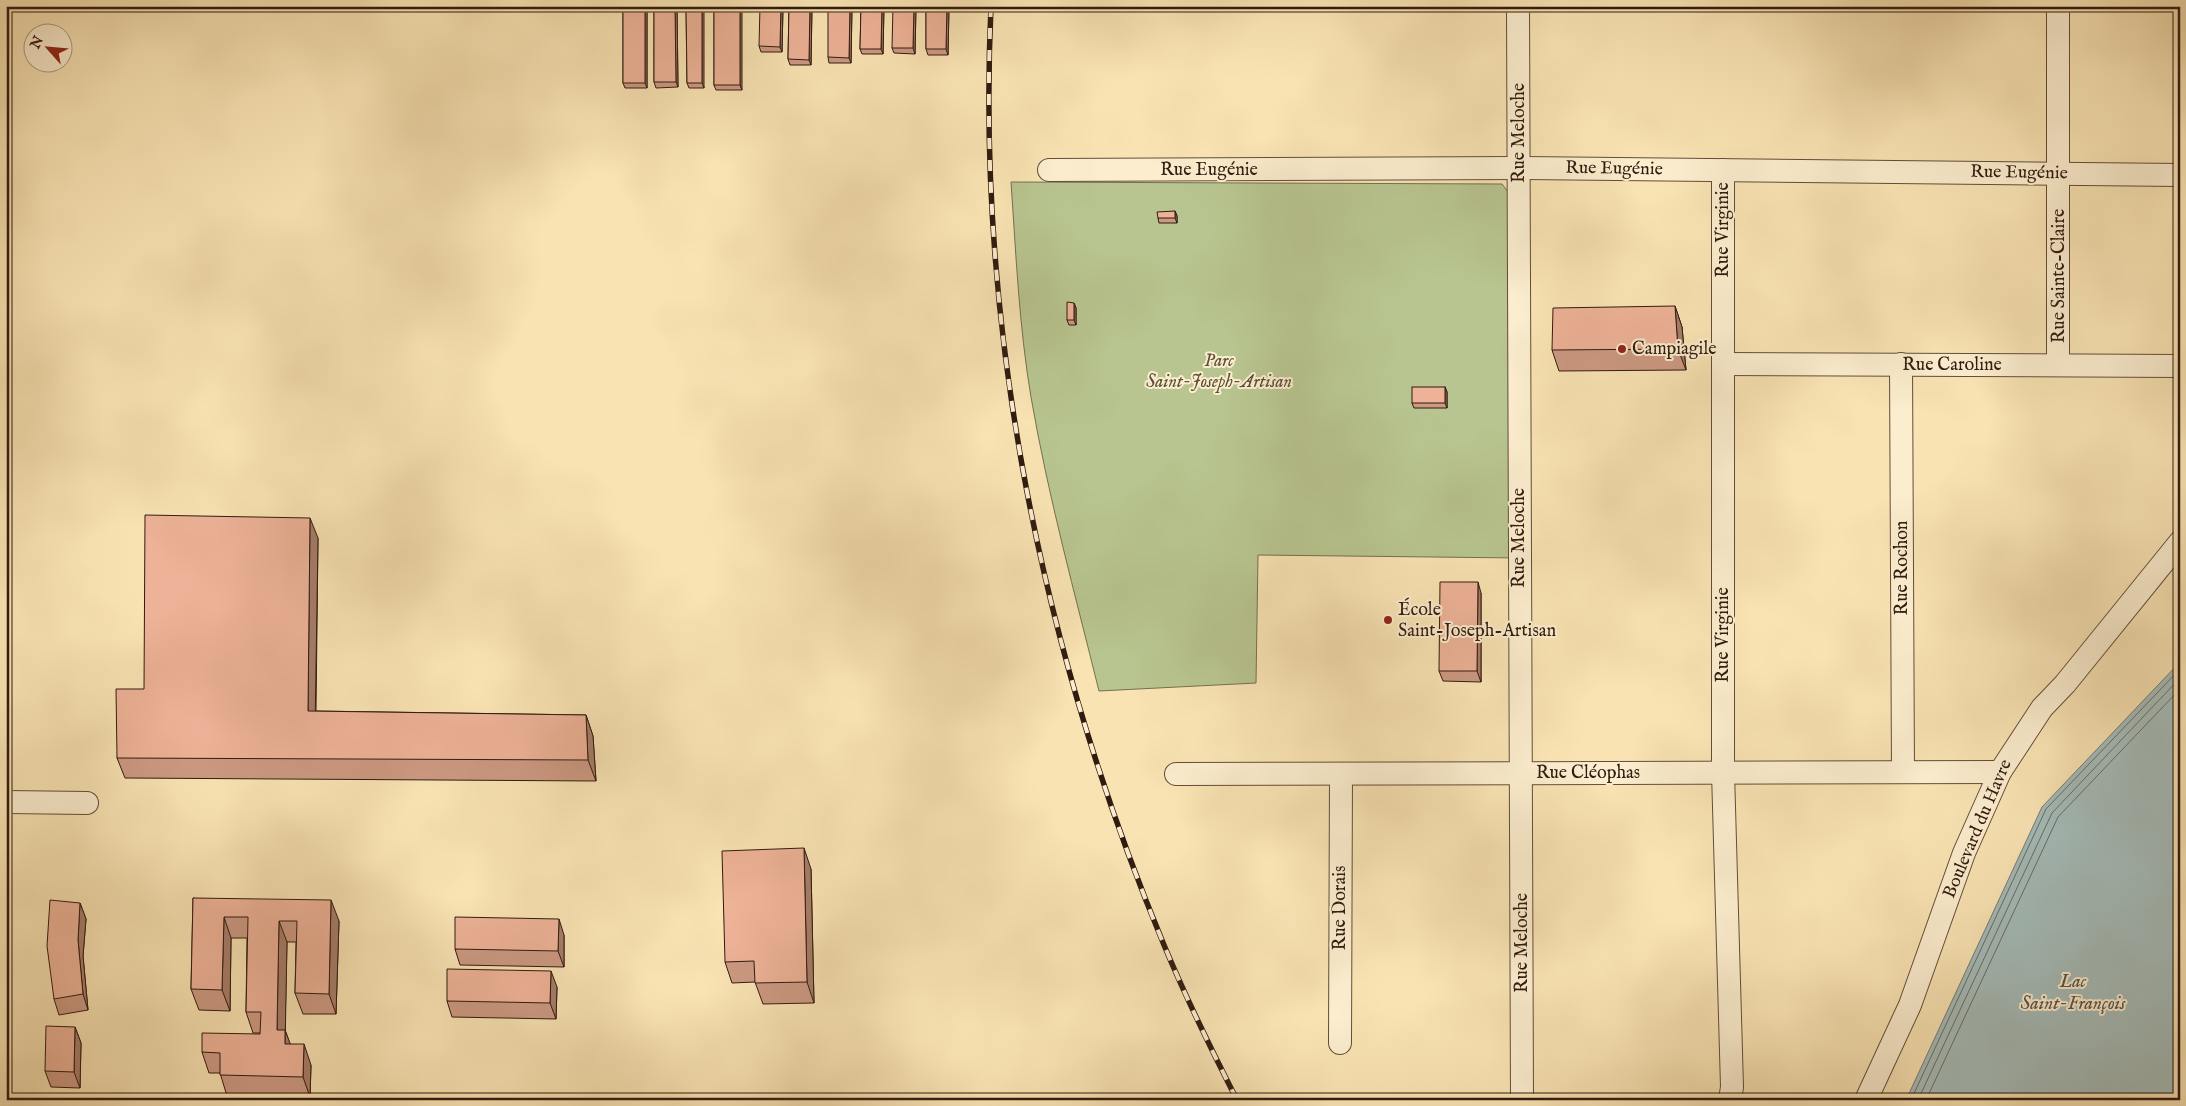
<svg xmlns="http://www.w3.org/2000/svg" width="2186" height="1106" viewBox="0 0 2186 1106" font-family="'IM FELL English',serif">
	<style>
		.green { fill: #b8c590; stroke: #747050 }
		.water { fill: #a4bbb8; stroke: #767b75 }
		.lines { fill: none; stroke-linecap: round; stroke-linejoin: round }
		.shore { stroke: #6a6b64; stroke-width: 1 }
		.minor-casing { stroke: #634d39; stroke-width: 24 }
		.minor { stroke: #fbedce; stroke-width: 22 }
		.rail-casing { stroke: #311b10; stroke-width: 5.5 }
		.rail { stroke: #fbedce; stroke-width: 4; stroke-dasharray: 11; stroke-linecap: butt }
		.wall { fill: #cc9982; stroke: #311b10 }
		.shaded-wall { fill: #a67d6a; stroke: #311b10 }
		.building { fill: #edb297; stroke: #311b10 }
		.poi-dot { fill: #8f2418; stroke: #fbedce; stroke-width: 2 }
		.labels { text-anchor: middle; dominant-baseline: central; stroke-width: 4; stroke-linejoin: round; paint-order: stroke }
		.street-label { font-size: 18px; fill: #311b10; stroke: #fbedce }
		.poi-label { font-size: 18px; fill: #311b10; stroke: #fbedce; text-anchor: start }
		.park-label { font-size: 18px; font-style: italic; fill: #5a4e36; stroke: #fbedce }
		.water-label { font-size: 19px; font-style: italic; fill: #59534b; stroke: #fbedce }
	</style>
	<rect width="100%" height="100%" fill="#f9e3b3"/>
	<filter id="stains"><feTurbulence type="fractalNoise" baseFrequency=".004" numOctaves="4"/><feColorMatrix values="0 0 0 0 .2 0 0 0 0 .09 0 0 0 0 .02 0 0 0 .5 -.17"/></filter>
	<radialGradient id="worn" r=".72"><stop offset=".6" stop-color="#630" stop-opacity="0"/><stop offset="1" stop-color="#630" stop-opacity=".3"/></radialGradient>
	<path class="green" d="M1011,182l491,2 6,8 11,366 -261,-3 -2,128 -157,8c-24,-97 -51,-195 -68,-294 -12,-71 -15,-143 -20,-215z"/>
	<path class="water" d="M2180,662v438h-274l136,-293z"/>
	<g class="lines">
		<g class="shore">
			<path d="M1911,1100l135,-291 134,-140"/>
			<path d="M1918,1100l134,-287 128,-135"/>
			<path d="M1926,1100l132,-283 122,-128"/>
		</g>
		<g class="minor-casing">
			<g id="minor">
				<path d="M1518,6l4,1094"/>
				<path d="M2058,6v359"/>
				<path d="M1049,170l470,-2 661,7"/>
				<path d="M1723,170v602l9,315 -2,13"/>
				<path d="M1724,364l456,2"/>
				<path d="M1901,364l2,408"/>
				<path d="M1176,774l824,-2"/>
				<path d="M6,802l81,1"/>
				<path d="M1340,1043l1,-269"/>
				<path d="M1866,1100l44,-95 54,-152 36,-81 42,-64 23,-24 115,-142"/>
			</g>
		</g>
		<use href="#minor" class="minor"/>
		<g class="rail-casing">
			<path id="rail" d="M991,6c-15,322 50,643 173,939 22,53 47,104 73,155"/>
		</g>
		<use href="#rail" class="rail"/>
	</g>
	<g class="wall">
		<path d="M623,6h24v82h-22l-2,-5z"/>
		<path d="M654,6h23l1,81 -22,1 -2,-6z"/>
		<path d="M686,6l18,82h-15l-2,-5z"/>
		<path d="M714,6l28,84h-26l-2,-5z"/>
		<path d="M783,6l-1,46h-21l-2,-6z"/>
		<path d="M789,6h23l-1,59h-21l-2,-6z"/>
		<path d="M852,6l-1,57h-22l-1,-6z"/>
		<path d="M861,6h23l-1,48h-21l-2,-5z"/>
		<path d="M916,6l-1,48 -21,-1 -2,-5z"/>
		<path d="M926,6h23l-1,49h-20l-2,-6z"/>
		<path d="M1175,211l2,5v7h-18l-1,-5z"/>
		<path d="M1074,303l2,5v17h-7l-2,-5z"/>
		<path d="M1675,306l7,21 4,43 -127,1 -7,-21z"/>
		<path d="M1445,387l2,5v16h-33l-2,-5z"/>
		<path d="M318,538l-2,173 270,4 7,21 3,45 -471,-3 -8,-20 27,-69z"/>
		<path d="M1481,593v89l-38,-1 -4,-10z"/>
		<path d="M811,869l3,134 -51,1 -8,-22 -23,1 -7,-21z"/>
		<path d="M193,898l146,23 -3,93h-33l-8,-21 1,-51h-9l-2,88 5,14 21,21 -1,32 -83,-1 -7,-23h-11l-7,-21 58,-18v-1h-7l-7,-21 1,-74h-16l-1,73 -31,-1 -8,-21z"/>
		<path d="M80,903l6,16 -3,37 5,54 -29,5 -5,-16z"/>
		<path d="M564,935v32l-104,-2 -5,-16z"/>
		<path d="M557,987l-1,32 -104,-2 -5,-16z"/>
		<path d="M75,1027l6,16 -1,45 -29,-1 -6,-16z"/>
	</g>
	<g class="shaded-wall">
		<path d="M645,6h2v82l-2,-5z"/>
		<path d="M675,6h2l1,81 -2,-5z"/>
		<path d="M702,6h2v82l-2,-5z"/>
		<path d="M740,6h2v84l-2,-5z"/>
		<path d="M781,6h2l-1,46 -2,-5z"/>
		<path d="M810,6h2l-1,59 -2,-5z"/>
		<path d="M850,6h2l-1,57 -2,-5z"/>
		<path d="M882,6h2l-1,48 -2,-5z"/>
		<path d="M914,6h2l-1,48 -2,-6z"/>
		<path d="M947,6h2l-1,49 -2,-6z"/>
		<path d="M1175,211l2,5v7l-2,-5z"/>
		<path d="M1074,303l2,5v17l-2,-5z"/>
		<path d="M1675,306l7,21 4,43 -8,-21z"/>
		<path d="M1445,387l2,5v16l-2,-5z"/>
		<path d="M310,518l8,20 -3,194 -7,-21z"/>
		<path d="M1478,582l3,11v89l-4,-11z"/>
		<path d="M586,715l7,21 3,45 -8,-21z"/>
		<path d="M804,848l7,21 3,134 -7,-21z"/>
		<path d="M331,900l8,21 -3,93 -7,-20z"/>
		<path d="M80,903l6,16 -3,37 5,54 -5,-16 -5,-54z"/>
		<path d="M224,917l7,21 -1,73 -8,-21z"/>
		<path d="M559,919l5,16v32l-6,-16z"/>
		<path d="M279,921l8,21 -2,109 -8,-21z"/>
		<path d="M551,971l6,16 -1,32 -6,-16z"/>
		<path d="M75,1027l6,16 -1,45 -6,-16z"/>
		<path d="M285,1030l8,21 -8,-7z"/>
		<path d="M304,1044l7,21 -1,32 -7,-20z"/>
	</g>
	<g class="building">
		<rect x="623" y="6" width="22" height="77"/>
		<path d="M654,6h21l1,76h-22z"/>
		<path d="M686,6h16v77h-15z"/>
		<rect x="714" y="6" width="26" height="79"/>
		<path d="M760,6h21l-1,41 -21,-1z"/>
		<path d="M789,6h21l-1,54 -21,-1z"/>
		<path d="M828,6h22l-1,52 -21,-1z"/>
		<path d="M861,6h21l-1,43h-21z"/>
		<path d="M893,6h21l-1,42h-21z"/>
		<path d="M926,6h21l-1,43h-20z"/>
		<path d="M1175,211v7h-17l-1,-6z"/>
		<path d="M1067,302l7,1v17h-7z"/>
		<path d="M1675,306l3,43 -126,1 1,-42z"/>
		<rect x="1412" y="387" width="33" height="16"/>
		<path d="M145,515l165,3 -2,193 278,4 2,45 -471,-2 -1,-69h28z"/>
		<path d="M1440,582h38l-1,89h-38z"/>
		<path d="M804,848l3,134 -52,1 -1,-22 -29,1 -3,-111z"/>
		<path d="M193,898l138,2 -2,94 -34,-1 2,-72h-18l-2,109h8v14h19l-1,33 -83,-2v-22l-18,-1v-19l58,1 1,-22h-15l2,-95h-24l-2,73 -31,-1z"/>
		<path d="M50,900l30,3 -2,37 5,54 -29,5 -7,-53z"/>
		<path d="M455,917l104,2 -1,32 -103,-2z"/>
		<path d="M447,969l104,2 -1,32 -103,-2z"/>
		<path d="M46,1026l29,1 -1,45 -29,-1z"/>
	</g>
	<g class="poi-dot">
		<circle cx="1622" cy="349" r="5"/>
		<circle cx="1388" cy="620" r="5"/>
	</g>
	<g class="labels">
		<g class="street-label">
			<text transform="translate(1519 133) rotate(-90)">Rue Meloche</text>
			<text transform="translate(1614 169) rotate(1)">Rue Eugénie</text>
			<text x="1209" y="170">Rue Eugénie</text>
			<text transform="translate(2019 173) rotate(1)">Rue Eugénie</text>
			<text transform="translate(1723 230) rotate(-90)">Rue Virginie</text>
			<text transform="translate(2059 276) rotate(-90)">Rue Sainte-Claire</text>
			<text x="1952" y="365">Rue Caroline</text>
			<text transform="translate(1519 538) rotate(-90)">Rue Meloche</text>
			<text transform="translate(1902 568) rotate(-90)">Rue Rochon</text>
			<text transform="translate(1723 635) rotate(-90)">Rue Virginie</text>
			<text x="1588" y="773">Rue Cléophas</text>
			<text transform="translate(1978 829) rotate(-67)">Boulevard du Havre</text>
			<text transform="translate(1340 908) rotate(-90)">Rue Dorais</text>
			<text transform="translate(1522 943) rotate(-90)">Rue Meloche</text>
		</g>
		<g class="poi-label">
			<text x="1632" y="349">Campiagile</text>
			<text x="1398" y="610">École<tspan x="1398" dy="21">Saint-Joseph-Artisan</tspan></text>
		</g>
		<g class="park-label">
			<text x="1219" y="361">Parc<tspan x="1219" dy="21">Saint-Joseph-Artisan</tspan></text>
		</g>
		<g class="water-label">
			<text x="2073" y="982">Lac<tspan x="2073" dy="22">Saint-François</tspan></text>
		</g>
	</g>
	<rect width="2186" height="1106" fill="none" stroke="#f9e3b3" stroke-width="25"/>
	<rect x="8" y="8" width="2171" height="1091" fill="none" stroke="#311b10" stroke-width="2.5"/>
	<rect x="12" y="12" width="2161" height="1081" fill="none" stroke="#311b10"/>
	<g transform="translate(48 48) rotate(297)"><circle r="24" fill="#fbedce" stroke="#aa9982"/>
	<path d="M0-4L9 19L0 12L-9 19Z" fill="#8f2418"/>
	<text y="-8" font-size="14" font-weight="bold" text-anchor="middle" fill="#311b10">N</text>
	</g>
	<rect width="100%" height="100%" filter="url(#stains)"/>
	<rect width="100%" height="100%" fill="url(#worn)"/>
</svg>
